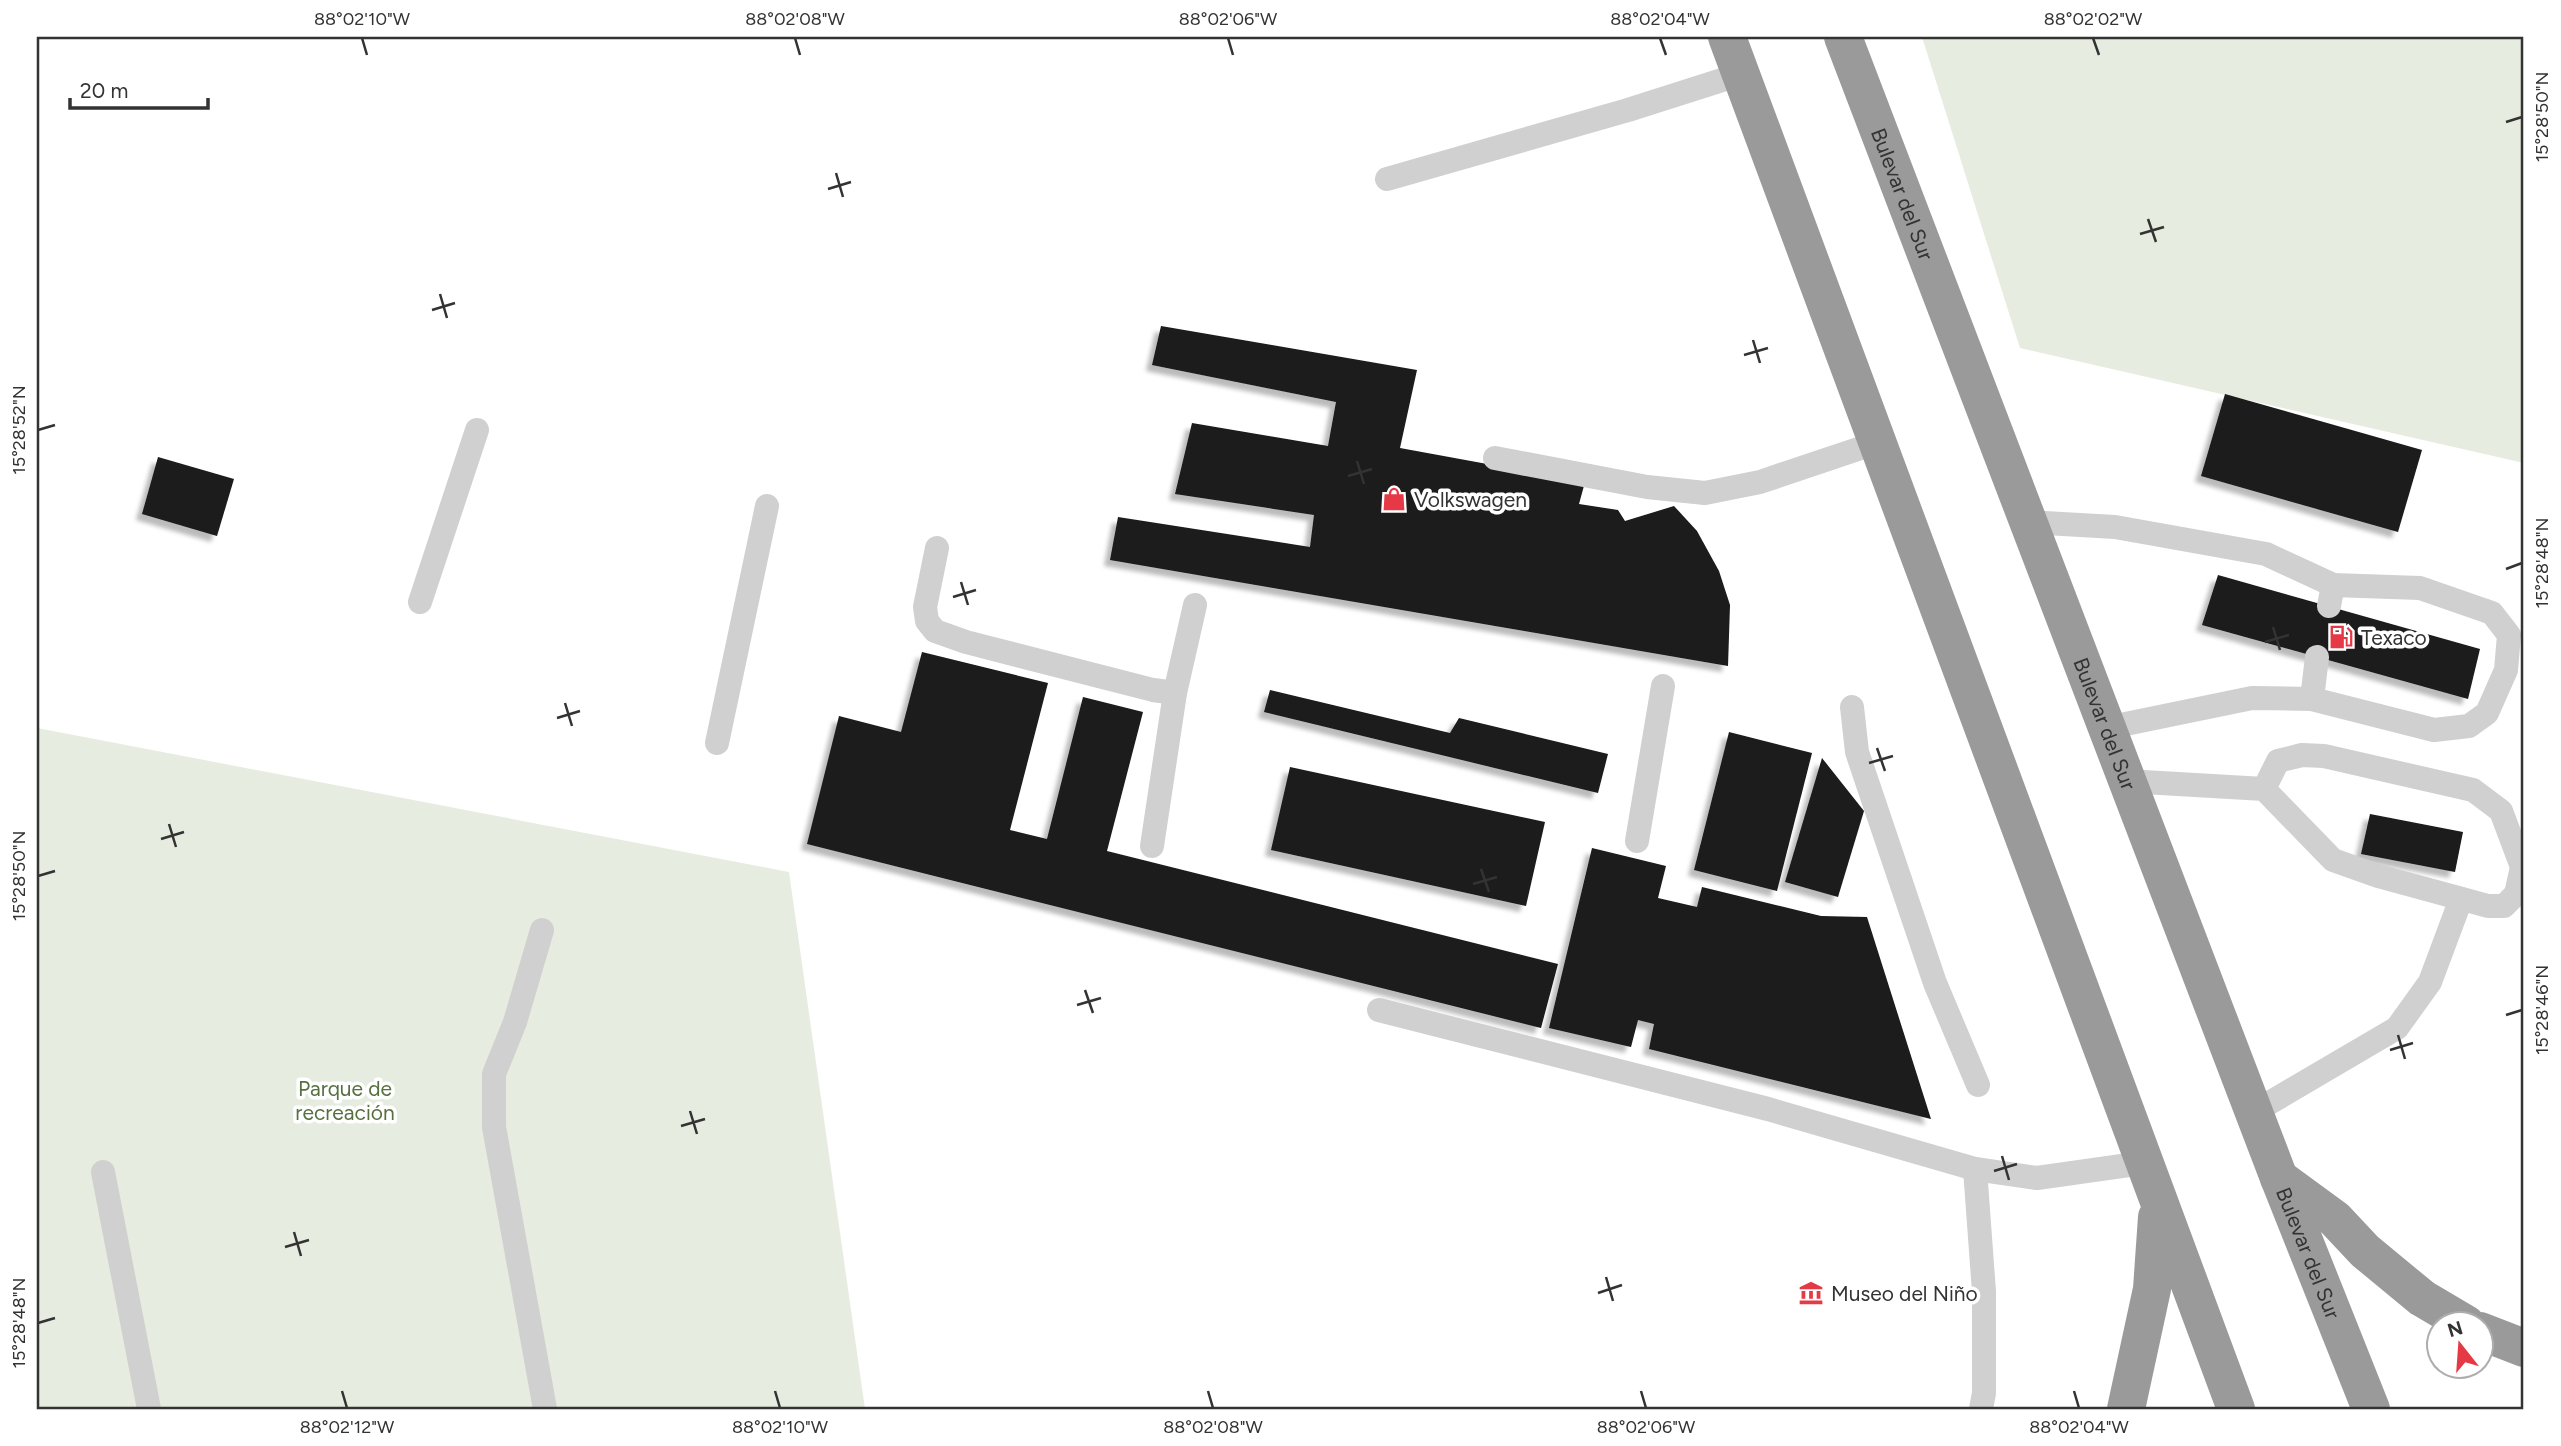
<svg xmlns="http://www.w3.org/2000/svg" width="2561" height="1446" viewBox="0 0 2561 1446" font-family="Figtree,sans-serif">
	<style>
		.green { fill: #e6ecdf }
		.building { fill: #1a1a1a; filter: url(#shadow) }
		.lines { fill: none; stroke-linecap: round; stroke-linejoin: round }
		.lane { stroke: #d0d0d0; stroke-width: 24 }
		.highway { stroke: #9a9a9a; stroke-width: 38 }
		.ticks { fill: none; stroke: #333; stroke-width: 2.5 }
		.labels { text-anchor: middle; dominant-baseline: central; stroke-width: 7; stroke-linejoin: round; paint-order: stroke }
		.street-label { font-size: 21px; fill: #333; stroke: #fff }
		.poi-label { font-size: 21px; fill: #333; stroke: #fff; text-anchor: start }
		.park-label { font-size: 21px; fill: #56703f; stroke: #fff }
		.neatline { fill: none; stroke: #333; stroke-width: 2.5 }
		.ticks-label { font-size: 18px; text-anchor: middle; fill: #333 }
	</style>
	<defs>
		<filter id="shadow"><feDropShadow dx="-6" dy="6" stdDeviation="2" flood-color="#0004"/></filter>
	</defs>
	<rect width="100%" height="100%" fill="#fff"/>
	<g class="green">
		<path d="M1922,37h602v426l-504,-115z"/>
		<path d="M37,728l752,144 76,537h-828z"/>
	</g>
	<g class="building">
		<path d="M1161,326l256,44 -17,78 185,34 -6,22 39,6 7,11 49,-15 23,25 22,40 11,34 -2,61 -618,-106 8,-43 192,30 4,-32 -139,-21 17,-71 136,23 8,-44 -184,-37z"/>
		<path d="M2225,394l197,56 -24,82 -197,-56z"/>
		<path d="M158,457l76,22 -17,57 -75,-22z"/>
		<path d="M2218,575l262,74 -12,50 -266,-74z"/>
		<path d="M922,652l126,31 -38,147 37,9 36,-142 60,15 -36,139 451,113 -17,64 -734,-184 32,-128 62,16z"/>
		<path d="M1270,690l180,43 9,-15 149,36 -10,39 -334,-81z"/>
		<path d="M1729,732l83,21 -35,138 -83,-21z"/>
		<path d="M1822,758l42,53 -26,86 -53,-15z"/>
		<path d="M1290,767l255,55 -19,84 -255,-56z"/>
		<path d="M2370,814l93,18 -8,40 -94,-18z"/>
		<path d="M1592,848l74,18 -8,32 39,9 5,-20 119,29 46,1 64,202 -282,-70 5,-25 -16,-4 -7,27 -82,-19z"/>
	</g>
	<g class="lines">
		<g class="lane">
			<path d="M1387,179l241,-69 113,-36"/>
			<path d="M1495,458l152,29 58,6 55,-11 116,-39"/>
			<path d="M2029,522l86,5 151,27 67,31 -4,21"/>
			<path d="M937,548l-12,59 2,14 8,10 31,11 187,48 22,3 20,-88"/>
			<path d="M420,602l57,-172"/>
			<path d="M2312,699l122,31 35,-4 18,-13 19,-43 3,-35 -17,-22 -72,-25 -87,-3"/>
			<path d="M1852,707l5,45 78,231 43,102"/>
			<path d="M2106,728l146,-30 60,1 5,-42"/>
			<path d="M717,743l50,-237"/>
			<path d="M2126,781l138,8 69,71 45,16 110,30h16l12,-12 6,-27 -21,-56 -28,-21 -149,-34 -22,-1 -24,6 -14,28"/>
			<path d="M1637,841l26,-155"/>
			<path d="M1152,846l23,-153"/>
			<path d="M542,930l-27,92 -21,52v53l51,282"/>
			<path d="M1379,1010l389,99 207,60 62,9 106,-15"/>
			<path d="M2254,1112l143,-84 33,-46 31,-83"/>
			<path d="M1975,1169l9,123v101l-3,16"/>
			<path d="M103,1172l46,237"/>
		</g>
		<g class="highway">
			<path d="M1727,37l509,1372"/>
			<path id="s1" d="M1843,37l436,1141 92,231"/>
			<path d="M2279,1178l56,41 30,32 57,47 44,26"/>
			<path d="M2480,1331l44,17"/>
			<path d="M2126,1409l26,-120 5,-72"/>
		</g>
	</g>
	<path class="ticks" d="M362,38l5,17M795,38l5,17M1228,38l5,17M1660,38l6,17M2093,38l6,17M2506,122l16,-5M836,173l7,24M828,189l23,-7M2148,219l8,23M2140,234l24,-7M440,294l7,24M432,310l23,-7M1753,340l7,23M1744,355l24,-7M38,430l17,-5M1357,461l7,23M1348,476l24,-7M2506,569l16,-6M961,582l7,23M953,597l23,-7M2273,627l7,23M2265,642l24,-7M565,703l7,23M557,718l23,-7M1877,748l8,23M1869,763l24,-7M169,824l7,23M161,839l23,-7M1481,869l8,23M38,876l17,-5M1473,884l24,-7M1085,990l8,23M1077,1005l24,-7M2506,1015l16,-5M2398,1035l7,24M2390,1050l23,-7M690,1111l7,23M681,1126l24,-7M2002,1156l7,24M1994,1171l23,-7M294,1232l7,24M285,1247l24,-7M1606,1277l7,24M1598,1293l24,-8M38,1323l17,-5M342,1391l5,17M775,1391l5,17M1208,1391l5,17M1641,1391l5,17M2074,1391l5,17"/>
	<defs>
		<g id="shop-bare" transform="scale(1.89)"><path d="M-5-2.5h2.3a2.7 3.5 0 0 1 5.4 0H5L5.5 6h-11ZM-1.5-2.5h3a1.5 2.3 0 0 0-3 0Z" fill="#e63946" stroke="#fff" stroke-width="2.5" paint-order="stroke"/></g>
		<g id="fuel-bare" transform="scale(1.89)"><path d="M-5.5-6h7V0h2V4h1.3V-2.5L3-4.5l.8-.8L6-3V5H2.5V1h-1V6h-7ZM-4.2-4.7v3.2H.2V-4.7Z" fill="#e63946" stroke="#fff" stroke-width="2.5" paint-order="stroke"/></g>
		<g id="museum-bare" transform="scale(1.89)"><path d="M0-6L6-3V-2H-6V-3ZM-5-1h2V3h-2ZM-1-1h2V3h-2ZM3-1h2V3H3ZM-6 4H6V6H-6Z" fill="#e63946" stroke="#fff" stroke-width="2.5" paint-order="stroke"/></g>
	</defs>
	<g fill-rule="evenodd">
		<use href="#shop-bare" x="1394" y="499"/>
		<use href="#fuel-bare" x="2341" y="637"/>
		<use href="#museum-bare" x="1811" y="1293"/>
	</g>
	<g class="labels">
		<g class="street-label">
			<text stroke="none"><textPath href="#s1" startOffset="168">Bulevar del Sur</textPath></text>
			<text stroke="none"><textPath href="#s1" startOffset="735">Bulevar del Sur</textPath></text>
			<text stroke="none"><textPath href="#s1" startOffset="1302">Bulevar del Sur</textPath></text>
		</g>
		<g class="poi-label">
			<text x="1414" y="499">Volkswagen</text>
			<text x="2361" y="637">Texaco</text>
			<text x="1831" y="1293">Museo del Niño</text>
		</g>
		<g class="park-label">
			<text x="345" y="1088">Parque de<tspan x="345" dy="24">recreación</tspan></text>
		</g>
	</g>
	<rect width="2561" height="1446" fill="none" stroke="#ffffff" stroke-width="77"/>
	<g transform="translate(2460 1345) rotate(343)"><circle r="33" fill="#ffffff" stroke="#adadad" stroke-width="2"/>
	<path d="M0-5L12 26L0 18L-12 26Z" fill="#e63946"/>
	<text y="-10" font-size="19" font-weight="bold" text-anchor="middle" fill="#333333">N</text>
	</g>
	<path d="M70 98v10h138v-10" fill="none" stroke="#333333" stroke-width="3.5"/>
	<text x="80" y="98" font-size="21" fill="#333333" stroke="#ffffff" stroke-width="5" paint-order="stroke">20 m</text>
	<rect x="38" y="38" width="2484" height="1370" class="neatline"/>
	<g class="ticks-label">
		<text x="362" y="25">88°02'10"W</text>
		<text x="795" y="25">88°02'08"W</text>
		<text x="1228" y="25">88°02'06"W</text>
		<text x="1660" y="25">88°02'04"W</text>
		<text x="2093" y="25">88°02'02"W</text>
		<text transform="translate(2542 117) rotate(-90)" y="6">15°28'50"N</text>
		<text transform="translate(19 430) rotate(-90)" y="6">15°28'52"N</text>
		<text transform="translate(2542 563) rotate(-90)" y="6">15°28'48"N</text>
		<text transform="translate(19 876) rotate(-90)" y="6">15°28'50"N</text>
		<text transform="translate(2542 1010) rotate(-90)" y="6">15°28'46"N</text>
		<text transform="translate(19 1323) rotate(-90)" y="6">15°28'48"N</text>
		<text x="347" y="1433">88°02'12"W</text>
		<text x="780" y="1433">88°02'10"W</text>
		<text x="1213" y="1433">88°02'08"W</text>
		<text x="1646" y="1433">88°02'06"W</text>
		<text x="2079" y="1433">88°02'04"W</text>
	</g>
</svg>
